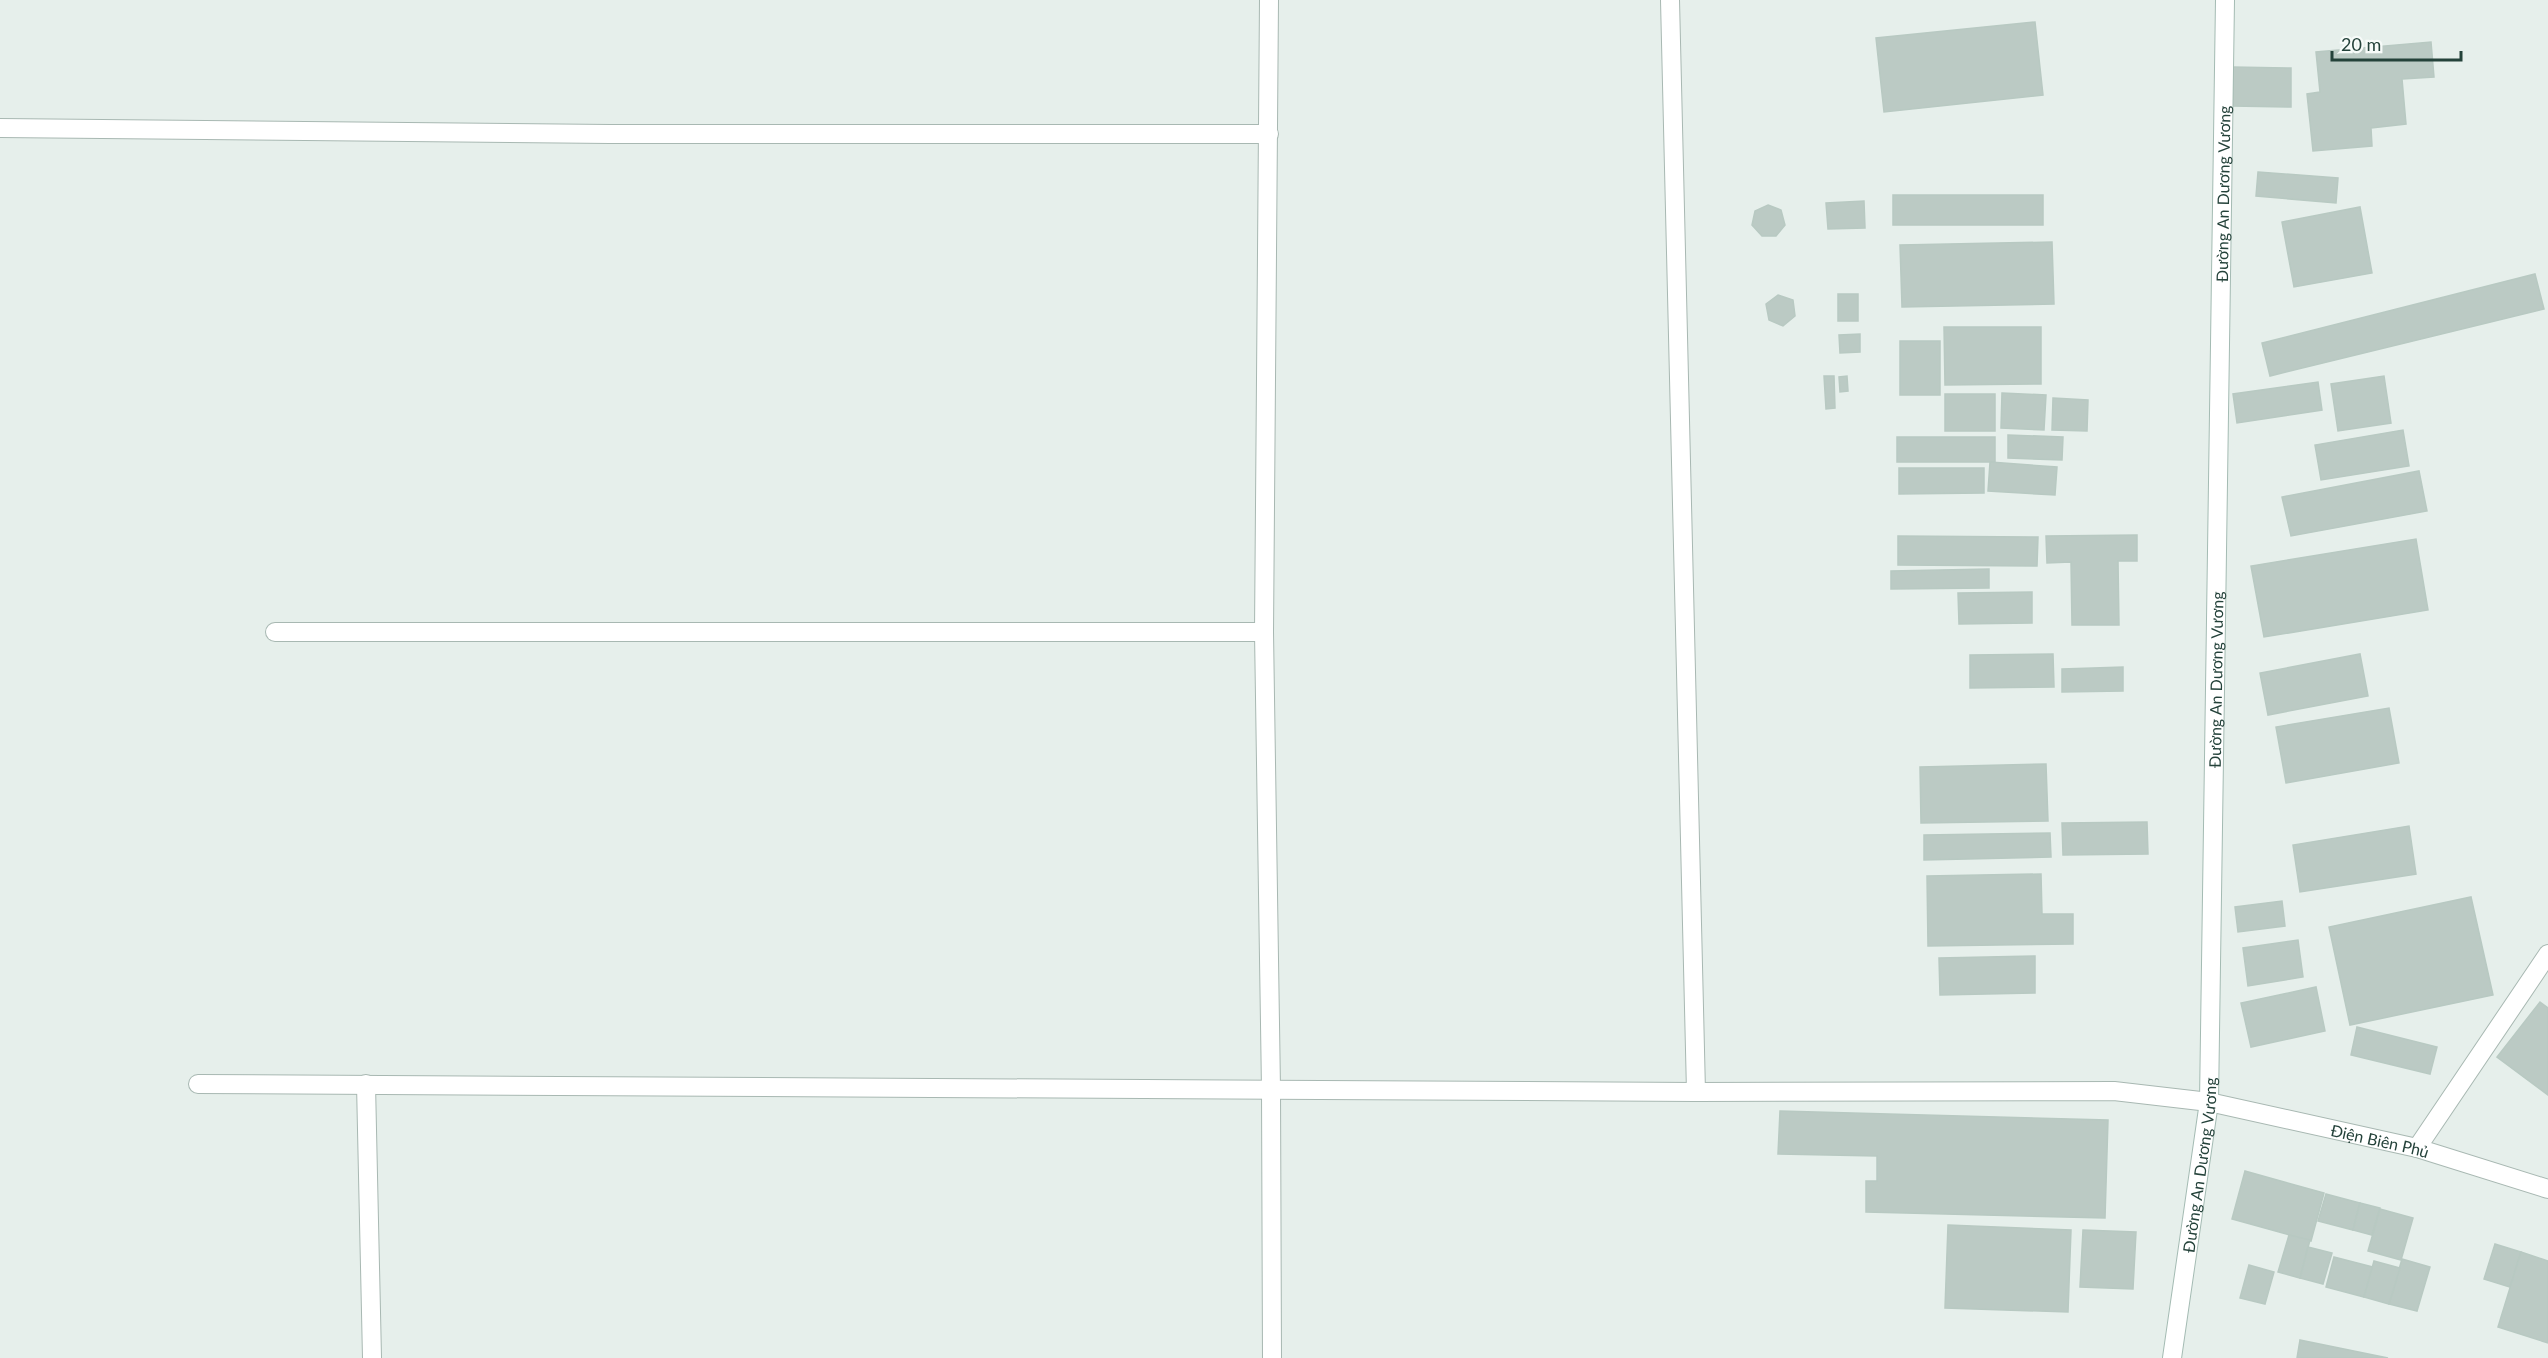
<svg xmlns="http://www.w3.org/2000/svg" width="2548" height="1358" viewBox="0 0 2548 1358" font-family="Lato,sans-serif">
	<style>
		.building { fill: #bbcac4; stroke: #b8c9c2; stroke-width: 1.5 }
		.lines { fill: none; stroke-linecap: round; stroke-linejoin: round }
		.street-casing { stroke: #a8b8b2; stroke-width: 20 }
		.secondary-casing { stroke: #a4bbb3; stroke-width: 20 }
		.street { stroke: #fff; stroke-width: 18 }
		.secondary { stroke: #fff; stroke-width: 18 }
		.labels { text-anchor: middle; dominant-baseline: central; stroke-width: 4.5; stroke-linejoin: round; paint-order: stroke }
		.street-label { font-size: 16px; fill: #24423a; stroke: #f7fbf9 }
	</style>
	<rect width="100%" height="100%" fill="#e6efeb"/>
	<g class="building">
		<path d="M2035,22l8,73 -159,17 -8,-74z"/>
		<path d="M2431,42l3,35 -32,2 4,45 -35,4 1,18 -59,5 -6,-57 13,-2 -4,-40z"/>
		<path d="M2232,67l59,1v39l-59,-1z"/>
		<path d="M2258,172l80,6 -2,25 -80,-7z"/>
		<rect x="1893" y="195" width="150" height="30"/>
		<path d="M1864,201l1,27 -37,1 -2,-26z"/>
		<path d="M1768,205l13,5 4,15 -9,11h-14l-10,-11 3,-14z"/>
		<path d="M2360,207l12,66 -78,14 -12,-65z"/>
		<path d="M2052,242l2,62 -152,3 -2,-62z"/>
		<path d="M2535,274l9,35 -274,67 -8,-33z"/>
		<rect x="1838" y="294" width="20" height="27"/>
		<path d="M1778,295l15,5 2,16 -12,10 -14,-6 -3,-16z"/>
		<path d="M1944,327h97v57l-96,1z"/>
		<path d="M1860,334v18l-20,1 -1,-18z"/>
		<rect x="1900" y="341" width="40" height="54"/>
		<path d="M1824,376h10l1,32 -9,1z"/>
		<path d="M1847,376l1,15 -8,1 -1,-15z"/>
		<path d="M2384,376l7,47 -53,8 -7,-47z"/>
		<path d="M2318,382l4,28 -85,13 -4,-29z"/>
		<path d="M2002,393l44,2 -2,35 -43,-2z"/>
		<rect x="1945" y="394" width="50" height="37"/>
		<path d="M2053,398l35,2 -1,31 -35,-1z"/>
		<path d="M2403,430l6,36 -88,14 -6,-35z"/>
		<path d="M2008,435l55,2 -1,23 -54,-2z"/>
		<rect x="1897" y="437" width="98" height="25"/>
		<path d="M1990,462l67,5 -2,28 -67,-4z"/>
		<path d="M1899,468h85v25l-85,1z"/>
		<path d="M2419,471l8,40 -136,25 -9,-39z"/>
		<path d="M2137,535v26h-19l1,64h-47l-1,-63 -24,1 -1,-27z"/>
		<path d="M1898,536l140,1 -1,29 -139,-1z"/>
		<path d="M2416,539l12,71 -164,27 -13,-71z"/>
		<path d="M1989,569v19l-98,1v-18z"/>
		<path d="M2032,592v31l-73,1 -1,-31z"/>
		<path d="M2053,654l1,33 -84,1v-33z"/>
		<path d="M2360,654l8,42 -100,19 -8,-42z"/>
		<path d="M2123,667v24l-61,1v-23z"/>
		<path d="M2389,708l10,55 -113,20 -10,-56z"/>
		<path d="M2046,764l2,57 -127,2 -1,-56z"/>
		<path d="M2147,822l1,32 -85,1 -1,-32z"/>
		<path d="M2409,826l7,48 -116,18 -7,-47z"/>
		<path d="M2050,833l1,24 -127,3v-25z"/>
		<path d="M2041,874l1,40h31v30l-145,2 -1,-70z"/>
		<path d="M2471,897l22,98 -143,30 -21,-98z"/>
		<path d="M2282,901l3,25 -47,6 -3,-25z"/>
		<path d="M2298,940l5,37 -55,9 -5,-38z"/>
		<path d="M2035,956v37l-95,2 -1,-37z"/>
		<path d="M2316,987l9,44 -74,16 -10,-44z"/>
		<path d="M2540,1002l8,6v87l-51,-38z"/>
		<path d="M2357,1027l80,20 -7,27 -79,-19z"/>
		<path d="M1780,1111l328,9 -3,98 -239,-6v-31h11v-25l-99,-2z"/>
		<path d="M2245,1171l79,22 -13,48 -79,-22z"/>
		<path d="M2326,1194l34,9 -7,27 -35,-9z"/>
		<path d="M2360,1203l20,5 -8,27 -19,-5z"/>
		<path d="M2380,1209l33,9 -12,42 -33,-9z"/>
		<path d="M1948,1225l123,5 -3,82 -123,-4z"/>
		<path d="M2083,1230l53,2 -3,57 -53,-2z"/>
		<path d="M2289,1235l21,5 -10,38 -22,-6z"/>
		<path d="M2495,1244l26,8 -11,35 -26,-8z"/>
		<path d="M2308,1247l24,6 -9,31 -23,-6z"/>
		<path d="M2521,1252l27,9v82l-50,-16z"/>
		<path d="M2334,1257l39,10 -9,30 -38,-10z"/>
		<path d="M2402,1259l28,8 -13,44 -28,-7z"/>
		<path d="M2374,1261l26,7 -11,36 -25,-7z"/>
		<path d="M2249,1265l25,7 -9,32 -25,-6z"/>
		<path d="M2300,1340l88,18h-91z"/>
	</g>
	<g class="lines">
		<g class="street-casing">
			<g id="street">
				<path d="M1269,0l-5,632 7,457 1,269"/>
				<path d="M1670,0l26,1092"/>
				<path d="M0,128l610,6h659"/>
				<path d="M275,632h989"/>
				<path id="s1" d="M198,1084l1498,8 418,-1 95,11 208,46 131,41"/>
				<path d="M366,1084l6,274"/>
				<path d="M2417,1148l131,-194"/>
			</g>
		</g>
		<g class="secondary-casing">
			<g id="secondary">
				<path id="s2" d="M2172,1358l37,-256 16,-1102"/>
			</g>
		</g>
		<use href="#street" class="street"/>
		<use href="#secondary" class="secondary"/>
	</g>
	<g class="labels">
		<g class="street-label">
			<text stroke="none"><textPath href="#s2" startOffset="1167">Đường An Dương Vương</textPath></text>
			<text stroke="none"><textPath href="#s2" startOffset="681">Đường An Dương Vương</textPath></text>
			<text stroke="none"><textPath href="#s1" startOffset="2187">Điện Biên Phủ</textPath></text>
			<text stroke="none"><textPath href="#s2" startOffset="195">Đường An Dương Vương</textPath></text>
		</g>
	</g>
	<path d="M2332 51v9h129v-9" fill="none" stroke="#24423a" stroke-width="3"/>
	<text x="2341" y="51" font-size="18" fill="#24423a" stroke="#f7fbf9" stroke-width="4.5" paint-order="stroke">20 m</text>
</svg>
